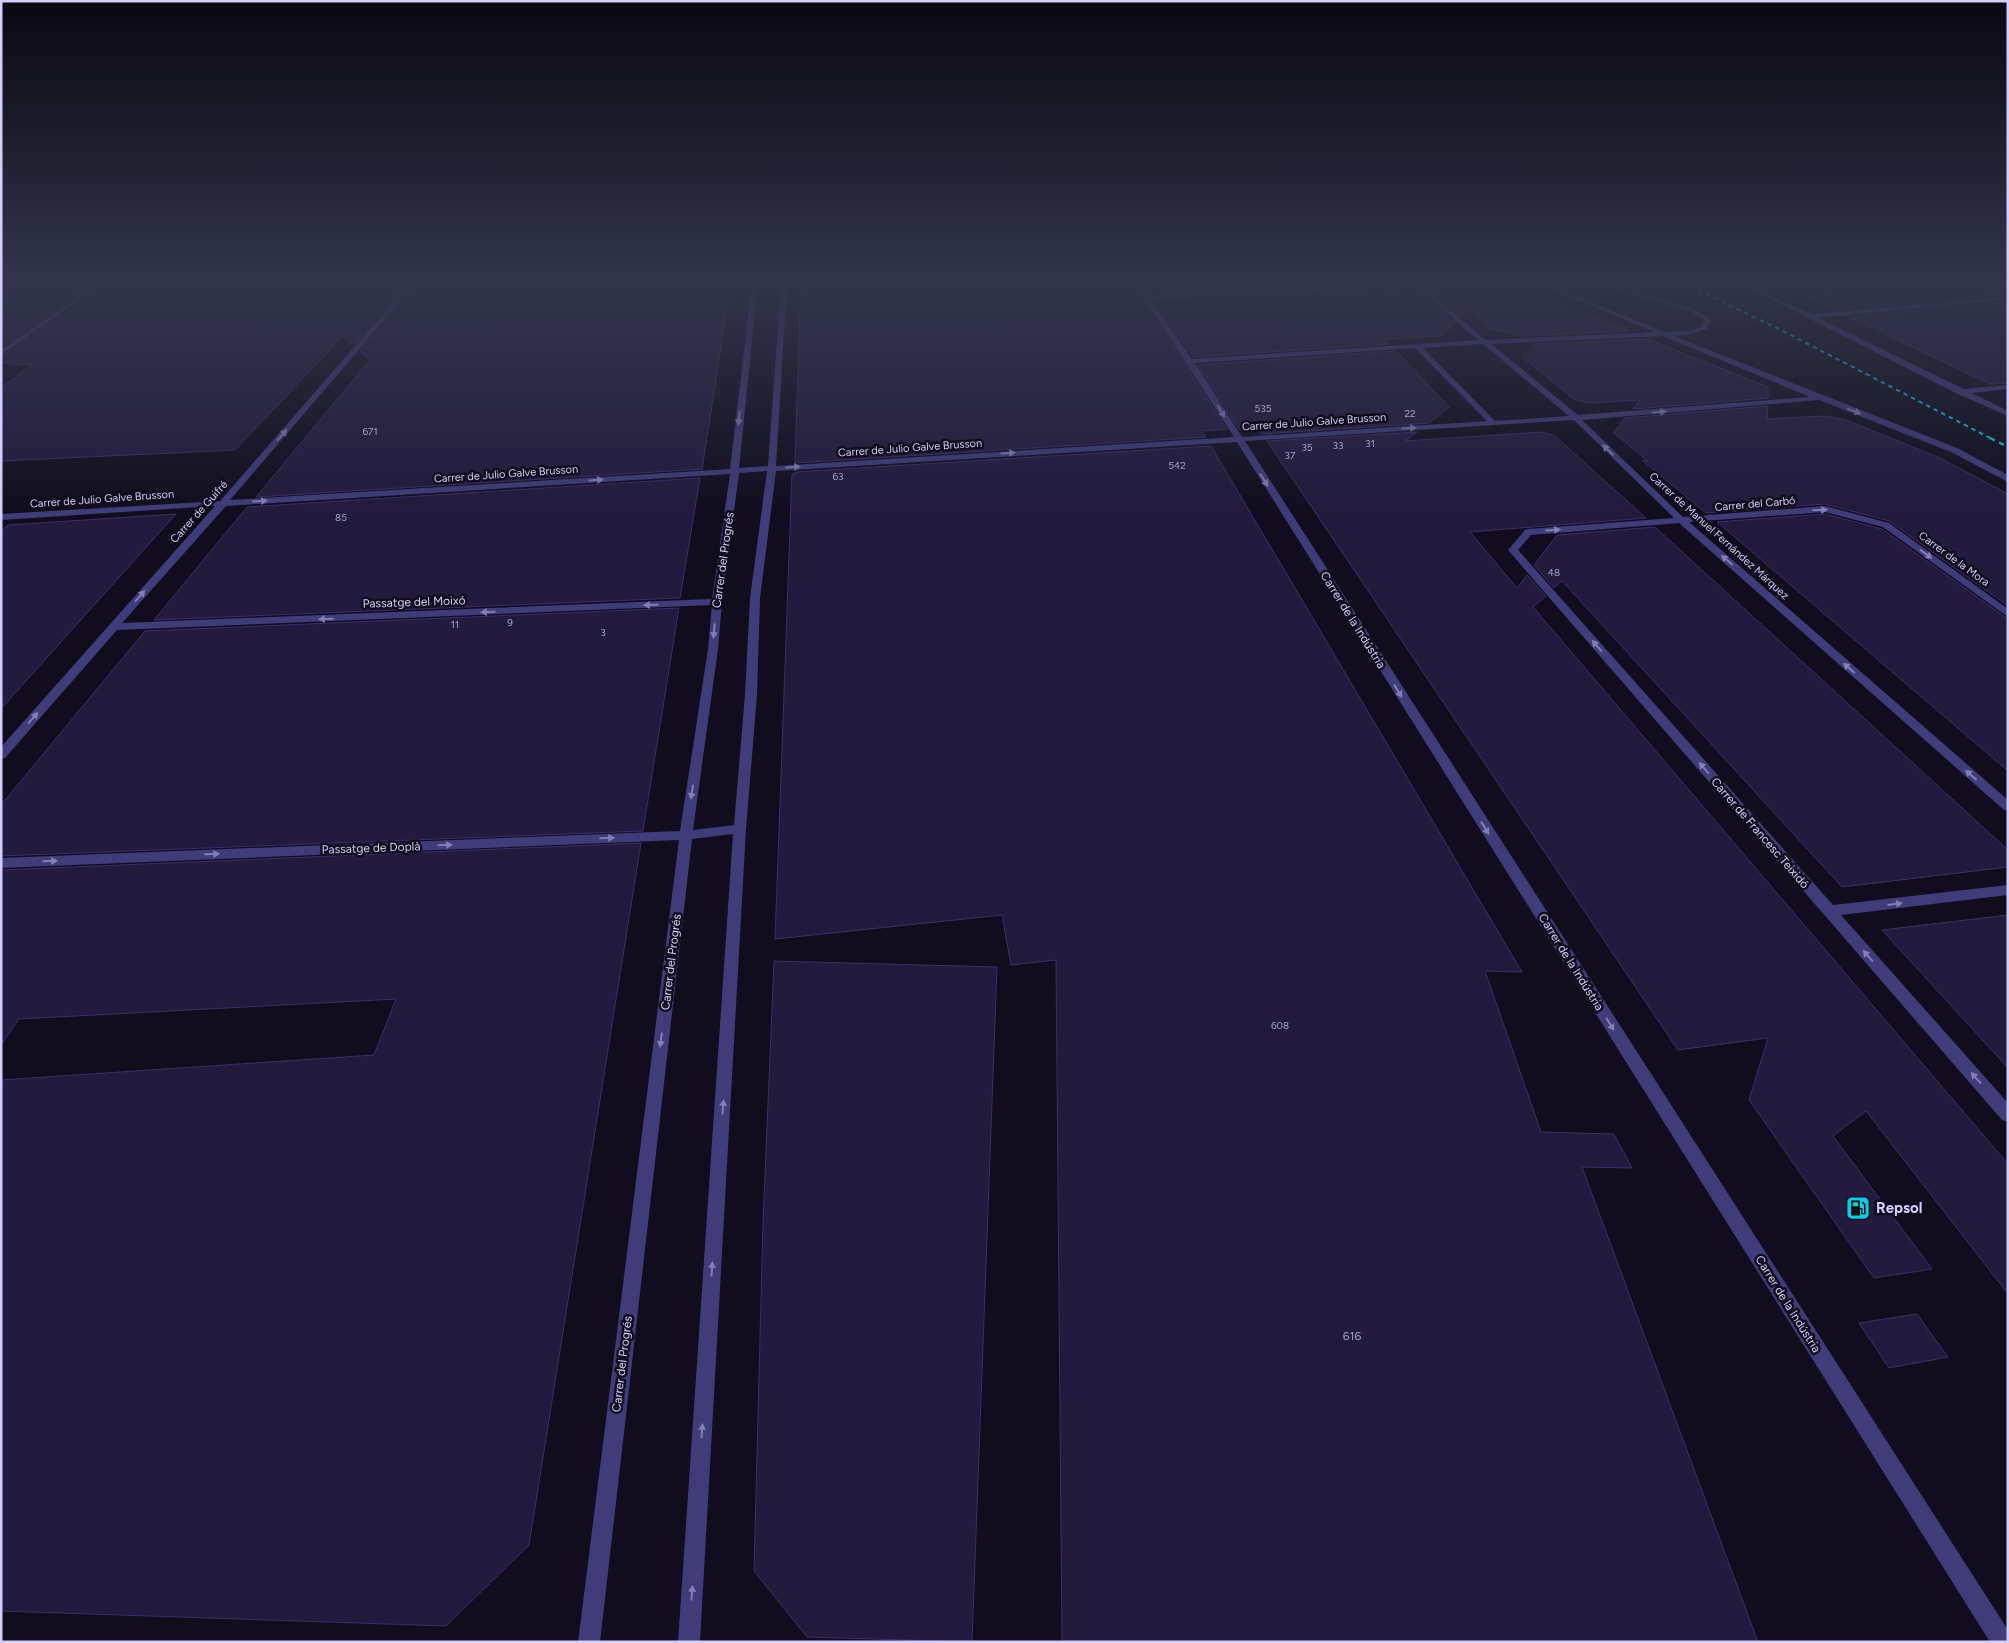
<svg xmlns="http://www.w3.org/2000/svg" width="2009" height="1643" viewBox="0 0 2009 1643" font-family="Figtree,sans-serif">
	<style>
		.green { fill: #112727 }
		.building { fill: #231b3d; stroke: #3c2f68 }
		.lines { fill: none; stroke-linecap: round; stroke-linejoin: round }
		.minor { fill: #403c79; fill-rule: evenodd }
		.rail-far1 { stroke: #10c9e5; stroke-width: 2; stroke-dasharray: 4.5 4; stroke-linecap: butt }
		.rail { stroke: #10c9e5; stroke-width: 2.5; stroke-dasharray: 5.5 4.5; stroke-linecap: butt }
		.oneway { fill: #837eb4 }
		.labels { text-anchor: middle; dominant-baseline: central; stroke-width: 5; stroke-linejoin: round; paint-order: stroke }
		.number-label { font-size: 10px; fill: #a8a1cc }
		.far-street-label { font-size: 11px; fill: #d4cefc; stroke: #110d1e }
		.street-label { font-size: 12px; fill: #d4cefc; stroke: #110d1e }
		.near-number-label { font-size: 12px; fill: #a8a1cc }
		.near-poi-label { font-size: 15px; font-weight: bold; fill: #d4cefc; stroke: #110d1e; text-anchor: start }
	</style>
	<rect width="100%" height="100%" fill="#110d1e"/>
	<path class="green" d="M66,292l-65,33v-23l12,-8z"/>
	<g class="building">
		<path d="M66,283h28l-93,65v-30z"/>
		<path d="M106,283h302l-54,62 -11,-9 -108,114 -234,11v-73l32,-24 -21,1 -11,-4v-4z"/>
		<path d="M418,283h313l-29,186 -446,28 114,-137 -10,-9z"/>
		<path d="M801,283h331l95,146 -25,2 4,6 -411,26z"/>
		<path d="M1142,283h246l-238,11z"/>
		<path d="M1420,283h90l120,48 -107,5 -33,-7 -22,-20 -7,8z"/>
		<path d="M1898,283h110v11l-174,16 -38,-18z"/>
		<path d="M1413,288l42,35 -13,13 -57,3 4,5 -196,13 -38,-55z"/>
		<path d="M2008,302v81l-18,1 -141,-67z"/>
		<path d="M1648,339l120,48v11l-135,11 7,-9 -52,3 -14,-4 -52,-42 12,-13z"/>
		<path d="M1396,351l53,56 -20,16 -167,11 -4,-6 -19,1 -41,-64z"/>
		<path d="M1768,406l-1,13 57,-3 22,4 94,38 68,36v112l-119,-85 -64,-17 -119,9 -64,-53 7,2 -35,-29 11,-15z"/>
		<path d="M1417,432l-12,9 137,-9 13,4 91,82 -176,14 47,56 10,-13 19,21 -13,11 475,557v130l-142,-183 -33,25 99,133 -58,9 -125,-178 19,-62 -90,12 -411,-609z"/>
		<path d="M1211,446l311,526 -37,-1 56,161 73,2 18,34 -50,-1 176,475h-696l-6,-682 -45,5 -9,-50 -227,24 17,-465h3v-2z"/>
		<path d="M700,478l-20,120 -526,22 93,-113z"/>
		<path d="M176,514l-151,168 -24,27v-178l7,-6z"/>
		<path d="M1825,514l57,15 126,90v152l-291,-249z"/>
		<path d="M1655,527l353,323v17l-166,20 -280,-306 -8,7 -20,-23 23,-30z"/>
		<path d="M679,608l-36,223 -642,25v-51l144,-174z"/>
		<path d="M641,843l-112,702 -83,81 -445,-15v-531l373,-25 22,-56 -377,20 -18,26v-175z"/>
		<path d="M2008,915v153l-126,-138z"/>
		<path d="M774,961l223,6 -25,675 -165,-5 -53,-66 9,-350z"/>
		<path d="M1917,1314l31,43 -59,11 -30,-45z"/>
	</g>
	<g class="lines">
		<g class="minor">
			<path d="M97,283h7l-103,72v-5z"/>
			<path d="M410,283h6l-186,217 500,-31 22,-186h6l-19,185 29,-2 13,-183h6l-11,183 458,-29 -100,-154h6l9,13 269,-13 68,57 168,-8 -117,-49h8l120,49 22,-1 15,-4 2,-7 -15,-9 -92,-28h8l88,26 18,10 -4,10 -20,6 -13,1 283,112 51,27v7l-57,-30 -132,-52 -237,20 101,97 142,-11 64,17 119,86v8l-125,-90 -58,-15 -136,10 319,278v11l-4,-1 -325,-287 -148,12 -13,15 315,355 175,-20v10l-167,20 167,188v19l-6,-2 -494,-570 17,-20 3,-1 146,-11 -100,-98 -329,21 763,1189v12h-18l-753,-1200 -461,29 -16,127 -3,97 -11,134 -46,813h-22l55,-808 -41,5 -92,803h-22l101,-802 -678,28v-10l679,-27 28,-182 4,-44 -595,25 -112,128 -4,1v-12l214,-241 -214,14v-6l219,-13zM1414,286l64,54 -286,19 -40,-59zM1663,336l147,61 -232,18 -87,-71zM1483,344l86,72 -74,5 -72,-73zM1415,348l72,73 -245,16 -47,-74zM767,471l-17,127 -5,97 -11,130 -41,5 25,-181 4,-47 17,-129zM730,474l-18,125 -590,24 104,-117z"/>
			<path d="M1739,283h7l65,31 197,-18v4l-190,18 146,71 44,-4v4l-36,4 36,18v5l-50,-22z"/>
			<path d="M1790,283h20l-36,5 -3,-2z"/>
		</g>
		<path class="rail-far1" d="M1683,283l102,49 207,107"/>
		<path class="rail" d="M1990,438l18,9"/>
	</g>
	<defs><path id="oneway-solid" d="M-6-.8H1V-3.2L6.5 0L1 3.2V.8H-6Z" transform="scale(1.25)"/></defs>
	<g class="oneway">
		<use href="#oneway-solid" transform="translate(1221 411) rotate(58)"/>
		<use href="#oneway-solid" transform="translate(1854 411) rotate(21)"/>
		<use href="#oneway-solid" transform="translate(1659 412) rotate(-5)"/>
		<use href="#oneway-solid" transform="translate(739 418) rotate(97)"/>
		<use href="#oneway-solid" transform="translate(1409 428) rotate(-3)"/>
		<use href="#oneway-solid" transform="translate(282 435) rotate(-49)"/>
		<use href="#oneway-solid" transform="translate(1608 450) rotate(-136)"/>
		<use href="#oneway-solid" transform="translate(1008 453) rotate(-4)"/>
		<use href="#oneway-solid" transform="translate(793 467) rotate(-4)"/>
		<use href="#oneway-solid" transform="translate(596 480) rotate(-4)"/>
		<use href="#oneway-solid" transform="translate(1264 480) rotate(58)"/>
		<use href="#oneway-solid" transform="translate(260 501) rotate(-4)"/>
		<use href="#oneway-solid" transform="translate(1820 510) rotate(-1)"/>
		<use href="#oneway-solid" transform="translate(1553 530) rotate(-4)"/>
		<use href="#oneway-solid" transform="translate(1926 554) rotate(36)"/>
		<use href="#oneway-solid" transform="translate(1727 560) rotate(-139)"/>
		<use href="#oneway-solid" transform="translate(140 596) rotate(-49)"/>
		<use href="#oneway-solid" transform="translate(651 605) rotate(178)"/>
		<use href="#oneway-solid" transform="translate(488 612) rotate(178)"/>
		<use href="#oneway-solid" transform="translate(326 619) rotate(178)"/>
		<use href="#oneway-solid" transform="translate(714 631) rotate(95)"/>
		<use href="#oneway-solid" transform="translate(1597 646) rotate(-131)"/>
		<use href="#oneway-solid" transform="translate(1849 668) rotate(-139)"/>
		<use href="#oneway-solid" transform="translate(1398 691) rotate(58)"/>
		<use href="#oneway-solid" transform="translate(33 718) rotate(-49)"/>
		<use href="#oneway-solid" transform="translate(1704 768) rotate(-131)"/>
		<use href="#oneway-solid" transform="translate(1971 775) rotate(-139)"/>
		<use href="#oneway-solid" transform="translate(692 792) rotate(98)"/>
		<use href="#oneway-solid" transform="translate(1485 828) rotate(58)"/>
		<use href="#oneway-solid" transform="translate(607 838) rotate(-2)"/>
		<use href="#oneway-solid" transform="translate(445 845) rotate(-2)"/>
		<use href="#oneway-solid" transform="translate(212 854) rotate(-2)"/>
		<use href="#oneway-solid" transform="translate(50 861) rotate(-2)"/>
		<use href="#oneway-solid" transform="translate(1895 904) rotate(-7)"/>
		<use href="#oneway-solid" transform="translate(1868 956) rotate(-131)"/>
		<use href="#oneway-solid" transform="translate(1610 1024) rotate(58)"/>
		<use href="#oneway-solid" transform="translate(661 1040) rotate(97)"/>
		<use href="#oneway-solid" transform="translate(1976 1078) rotate(-131)"/>
		<use href="#oneway-solid" transform="translate(723 1107) rotate(-86)"/>
		<use href="#oneway-solid" transform="translate(712 1269) rotate(-86)"/>
		<use href="#oneway-solid" transform="translate(702 1431) rotate(-86)"/>
		<use href="#oneway-solid" transform="translate(692 1593) rotate(-86)"/>
	</g>
	<linearGradient id="sky" x2="0" y2="1"><stop stop-color="#090710"/><stop offset="0.55" stop-color="#32354c"/><stop offset="1" stop-color="#32354c" stop-opacity="0"/></linearGradient>
	<rect width="2009" height="513" fill="url(#sky)"/>
	<defs>
		<g id="fuel-square" transform="scale(1.25)"><rect x="-9" y="-9" width="18" height="18" rx="4" fill="#10c9e5" stroke="#110d1e"/><path d="M-5.5-6h7V0h2V4h1.3V-2.5L3-4.5l.8-.8L6-3V5H2.5V1h-1V6h-7ZM-4.2-4.7v3.2H.2V-4.7Z" fill="#111"/></g>
	</defs>
	<g fill-rule="evenodd">
		<use href="#fuel-square" x="1858" y="1208"/>
	</g>
	<g class="labels">
		<g class="number-label">
			<text x="1263" y="408">535</text>
			<text x="1410" y="413">22</text>
			<text x="370" y="431">671</text>
			<text x="1370" y="443">31</text>
			<text x="1338" y="445">33</text>
			<text x="1307" y="447">35</text>
			<text x="1290" y="455">37</text>
			<text x="1177" y="465">542</text>
			<text x="838" y="476">63</text>
			<text x="341" y="517">85</text>
			<text x="1554" y="572">48</text>
			<text x="510" y="622">9</text>
			<text x="455" y="624">11</text>
			<text x="603" y="632">3</text>
			<text x="1280" y="1025">608</text>
		</g>
		<g class="far-street-label">
			<text transform="translate(1314 422) rotate(-4)">Carrer de Julio Galve Brusson</text>
			<text transform="translate(910 448) rotate(-4)">Carrer de Julio Galve Brusson</text>
			<text transform="translate(506 474) rotate(-4)">Carrer de Julio Galve Brusson</text>
			<text transform="translate(102 499) rotate(-4)">Carrer de Julio Galve Brusson</text>
			<text transform="translate(1755 504) rotate(-5)">Carrer del Carbó</text>
			<text transform="translate(199 512) rotate(-48)">Carrer de Guifré</text>
			<text transform="translate(1719 536) rotate(42)">Carrer de Manuel Fernández Márquez</text>
			<text transform="translate(1954 559) rotate(36)">Carrer de la Mora</text>
		</g>
		<g class="street-label">
			<text transform="translate(723 560) rotate(-82)">Carrer del Progrés</text>
			<text transform="translate(414 602) rotate(-2)">Passatge del Moixó</text>
			<text transform="translate(1353 620) rotate(58)">Carrer de la Indústria</text>
			<text transform="translate(1760 833) rotate(49)">Carrer de Francesc Teixidó</text>
			<text transform="translate(371 848) rotate(-2)">Passatge de Doplà</text>
			<text transform="translate(671 962) rotate(-83)">Carrer del Progrés</text>
			<text transform="translate(1571 962) rotate(58)">Carrer de la Indústria</text>
			<text transform="translate(1788 1304) rotate(58)">Carrer de la Indústria</text>
			<text transform="translate(622 1364) rotate(-83)">Carrer del Progrés</text>
		</g>
		<g class="near-number-label">
			<text x="1352" y="1336">616</text>
		</g>
		<g class="near-poi-label">
			<text x="1876" y="1208">Repsol</text>
		</g>
	</g>
	<rect width="2009" height="1643" fill="none" stroke="#d4cefc" stroke-width="5"/>
</svg>
